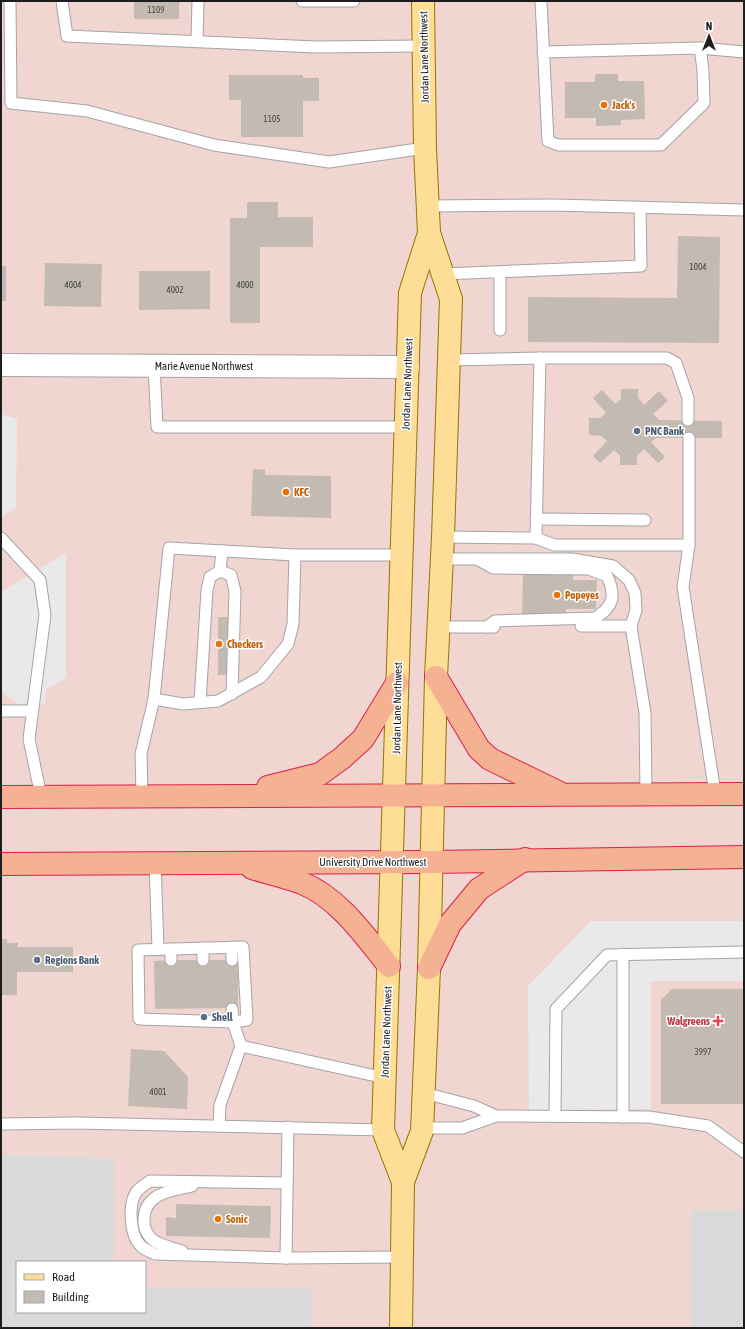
<svg xmlns="http://www.w3.org/2000/svg" width="745" height="1329" viewBox="0 0 745 1329" font-family="'Asap Condensed',sans-serif">
	<style>
		.residential { fill: #dbdada }
		.commercial { fill: #f0d5d1 }
		.parking { fill: #e9e9e9 }
		.building { fill: #c3bbb2 }
		.lines { fill: none; stroke-linecap: round; stroke-linejoin: round }
		.service-casing { stroke: #a4a4a4; stroke-width: 13 }
		.minor-casing { stroke: #a4a4a4; stroke-width: 24 }
		.primary-casing { stroke: #967500; stroke-width: 24 }
		.trunk-casing { stroke: #dd1f4b; stroke-width: 24 }
		.service { stroke: #fff; stroke-width: 11 }
		.minor { stroke: #fff; stroke-width: 22 }
		.primary { stroke: #fedd97; stroke-width: 22 }
		.trunk { stroke: #f4b292; stroke-width: 22 }
		.food-dot { fill: #e8710a; stroke: #fff; stroke-width: 1.5 }
		.service-dot { fill: #5c6f8a; stroke: #fff; stroke-width: 1.5 }
		.health-dot { fill: #e0444e; stroke: #fff; stroke-width: 1.5 }
		.labels { text-anchor: middle; dominant-baseline: central; stroke-width: 3; stroke-linejoin: round; paint-order: stroke }
		.number-label { font-size: 9px; fill: #464442 }
		.street-label { font-size: 11px; fill: #1d1d1d; stroke: #fff }
		.food-label { font-size: 11px; font-weight: bold; fill: #c56008; stroke: #fff; text-anchor: start }
		.service-label { font-size: 11px; font-weight: bold; fill: #4e5e75; stroke: #fff; text-anchor: start }
		.health-label { font-size: 11px; font-weight: bold; fill: #be3a42; stroke: #fff; text-anchor: end }
	</style>
	<rect width="100%" height="100%" fill="#eeece2"/>
	<g class="residential">
		<path d="M1,1154l113,4v104h-97v50h128v-24h166v40h-310z"/>
		<rect x="691" y="1210" width="53" height="118"/>
	</g>
	<path class="commercial" d="M1,1h743v1209h-53v118h-380v-40h-166v-26h-31v-104l-113,-4z"/>
	<g class="parking">
		<path d="M1,414l16,5 -1,88 -15,11z"/>
		<path d="M66,553v125l-20,11 -1,15h-27l-17,-13v-99z"/>
		<path d="M591,921h153v60h-93v128l-122,1 -1,-124z"/>
	</g>
	<g class="building">
		<rect x="134" y="1" width="45" height="18"/>
		<path d="M595,74h23v7h26l1,38 -24,1v5l-25,1v-8h-31v-36h30z"/>
		<path d="M229,75h74v3h16v23h-16v36h-62v-37h-12z"/>
		<path d="M247,202h31v15h35v30h-53v76h-30v-105h17z"/>
		<path d="M678,236l42,1 -1,106 -191,-1v-45l149,1z"/>
		<path d="M45,263l57,1 -1,43 -57,-1z"/>
		<rect x="1" y="266" width="5" height="35"/>
		<path d="M139,271h71v38l-71,1z"/>
		<path d="M621,389h17v9l6,7 15,-14 9,10 -15,13 6,6 63,1v17h-66l-5,4 14,15 -7,6 -14,-14 -7,7v9h-17v-10l-6,-5 -14,13 -7,-7 14,-15 -5,-5 -13,-1v-17h11l6,-5 -13,-15 9,-8 13,14 6,-5z"/>
		<path d="M253,469l12,1v5l66,1v42l-80,-2z"/>
		<path d="M523,574l50,1v5h24l-1,29h-30v6l-44,-1z"/>
		<path d="M218,617h13l-1,58h-12z"/>
		<path d="M1,939h6v4h11v4h55v25h-56v23h-16z"/>
		<path d="M171,960h67v48l-83,1 -1,-48z"/>
		<path d="M672,989h72v115h-83v-104z"/>
		<path d="M131,1049l33,2 24,26 -1,32 -59,-3z"/>
		<path d="M176,1204l95,2 -1,32 -104,-2v-19l10,1z"/>
	</g>
	<g class="lines">
		<g class="service-casing">
			<g id="service">
				<path d="M10,1l1,102 76,8 127,34 115,17 96,-14"/>
				<path d="M62,1l5,35 249,11 108,-1"/>
				<path d="M302,1h52"/>
				<path d="M541,1l7,140 10,4h103l43,-42 -1,-33 -3,-22"/>
				<path d="M197,41l1,-40"/>
				<path d="M543,52l157,-4 44,4"/>
				<path d="M428,206l127,-1 189,5"/>
				<path d="M443,274l198,-8 -1,-58"/>
				<path d="M500,330v-58"/>
				<path d="M540,358h127l9,5 12,35v22"/>
				<path d="M154,366l3,61h249"/>
				<path d="M689,438v107l-6,42 32,206"/>
				<path d="M536,519l109,1"/>
				<path d="M443,537l93,1 4,-180 -91,2"/>
				<path d="M1,538l39,42 5,35 -16,124 12,57"/>
				<path d="M536,538l18,7h135"/>
				<path d="M442,559h130l41,7 16,14 6,13 1,17 -5,16 14,87 1,80"/>
				<path d="M477,559l16,9 96,1 18,7c9,19 7,31 -12,42l-100,3 -8,6"/>
				<path d="M220,571l2,-20"/>
				<path d="M581,626h50"/>
				<path d="M439,627h55"/>
				<path d="M154,699l29,5 35,-3 43,-24 27,-33 5,-20 2,-69"/>
				<path d="M200,702l7,-112 3,-13 10,-6 11,4 4,16 -3,103"/>
				<path d="M1,711h31"/>
				<path d="M142,795l-1,-41 13,-55 15,-151 126,7h107"/>
				<path d="M155,862l3,87"/>
				<path d="M232,947v13"/>
				<path d="M203,948v12"/>
				<path d="M171,949v11"/>
				<path d="M623,954v163"/>
				<path d="M232,1009l1,13 14,-2 -4,-73 -105,3 1,69 94,3 8,24 144,32"/>
				<path d="M424,1093l50,13 22,10"/>
				<path d="M555,1116l1,-107 51,-54 137,-3"/>
				<path d="M1,1124l76,-1 306,7"/>
				<path d="M219,1126l1,-21 21,-59"/>
				<path d="M288,1127l-2,131 115,-1"/>
				<path d="M422,1128h40l34,-12 153,1 59,9 36,26"/>
				<path d="M182,1251c-9,-3 -21,-5 -29,-11 -13,-11 -12,-33 3,-43 10,-7 24,-8 36,-11"/>
				<path d="M286,1258l-131,-4c-4,-2 -10,-4 -14,-8 -11,-10 -14,-44 -3,-56 3,-3 8,-6 12,-9l137,2"/>
			</g>
		</g>
		<g class="minor-casing">
			<path id="minor" d="M1,365l407,2"/>
		</g>
		<g class="primary-casing">
			<g id="primary">
				<path d="M403,1182l-20,-52 27,-837 19,-60"/>
				<path d="M401,1328l2,-146 19,-51 7,-163 7,-291 7,-140 8,-238 -22,-66 -4,-85 -2,-147"/>
			</g>
		</g>
		<g class="trunk-casing">
			<g id="trunk">
				<path d="M436,677l43,72 11,10 68,33"/>
				<path d="M268,787l52,-13 22,-16 21,-19 34,-56"/>
				<path d="M1,797l743,-3"/>
				<path d="M1,864l431,-2 312,-5"/>
				<path d="M252,868c16,5 34,9 50,15 37,15 63,53 87,83"/>
				<path d="M429,968l21,-44 29,-35 46,-30"/>
			</g>
		</g>
		<use href="#service" class="service"/>
		<use href="#minor" class="minor"/>
		<use href="#primary" class="primary"/>
		<use href="#trunk" class="trunk"/>
	</g>
	<g class="food-dot">
		<circle cx="604" cy="105" r="4"/>
		<circle cx="286" cy="492" r="4"/>
		<circle cx="557" cy="595" r="4"/>
		<circle cx="219" cy="644" r="4"/>
		<circle cx="218" cy="1219" r="4"/>
	</g>
	<g class="service-dot">
		<circle cx="637" cy="431" r="4"/>
		<circle cx="37" cy="960" r="4"/>
		<circle cx="204" cy="1017" r="4"/>
	</g>
	<path class="health-dot" d="M716 1015h4v4h4v4h-4v4h-4v-4h-4v-4h4z"/>
	<g class="labels">
		<g class="number-label">
			<text x="156" y="10">1109</text>
			<text x="272" y="119">1105</text>
			<text x="698" y="267">1004</text>
			<text x="73" y="285">4004</text>
			<text x="245" y="285">4000</text>
			<text x="175" y="290">4002</text>
			<text x="703" y="1052">3997</text>
			<text x="158" y="1092">4001</text>
		</g>
		<g class="street-label">
			<text transform="translate(424 57) rotate(-91)">Jordan Lane Northwest</text>
			<text x="204" y="366">Marie Avenue Northwest</text>
			<text transform="translate(407 384) rotate(-88)">Jordan Lane Northwest</text>
			<text transform="translate(397 708) rotate(-89)">Jordan Lane Northwest</text>
			<text x="373" y="862">University Drive Northwest</text>
			<text transform="translate(386 1032) rotate(-88)">Jordan Lane Northwest</text>
		</g>
		<g class="food-label">
			<text x="612" y="105">Jack's</text>
			<text x="294" y="492">KFC</text>
			<text x="565" y="595">Popeyes</text>
			<text x="227" y="644">Checkers</text>
			<text x="226" y="1219">Sonic</text>
		</g>
		<g class="service-label">
			<text x="645" y="431">PNC Bank</text>
			<text x="45" y="960">Regions Bank</text>
			<text x="212" y="1017">Shell</text>
		</g>
		<g class="health-label">
			<text x="710" y="1021">Walgreens</text>
		</g>
	</g>
	<rect width="745" height="1329" fill="none" stroke="#1d1d1d" stroke-width="4"/>
	<rect x="16" y="1261" width="130" height="52" fill="#ffffff" stroke="#a5a5a5"/>
	<rect x="24" y="1274" width="20" height="6" fill="#fedd97" stroke="#a5a5a5"/>
	<text x="52" y="1281" font-size="12" fill="#1d1d1d">Road</text>
	<rect x="24" y="1291" width="20" height="12" fill="#c3bbb2" stroke="#a5a5a5"/>
	<text x="52" y="1301" font-size="12" fill="#1d1d1d">Building</text>
	<g transform="translate(709 36)" stroke="#ffffff" stroke-width="3" paint-order="stroke">
	<path d="M0-3L7 15L0 10L-7 15Z" fill="#1d1d1d"/>
	<text y="-6" font-size="11" font-weight="bold" text-anchor="middle" fill="#1d1d1d">N</text>
	</g>
</svg>
